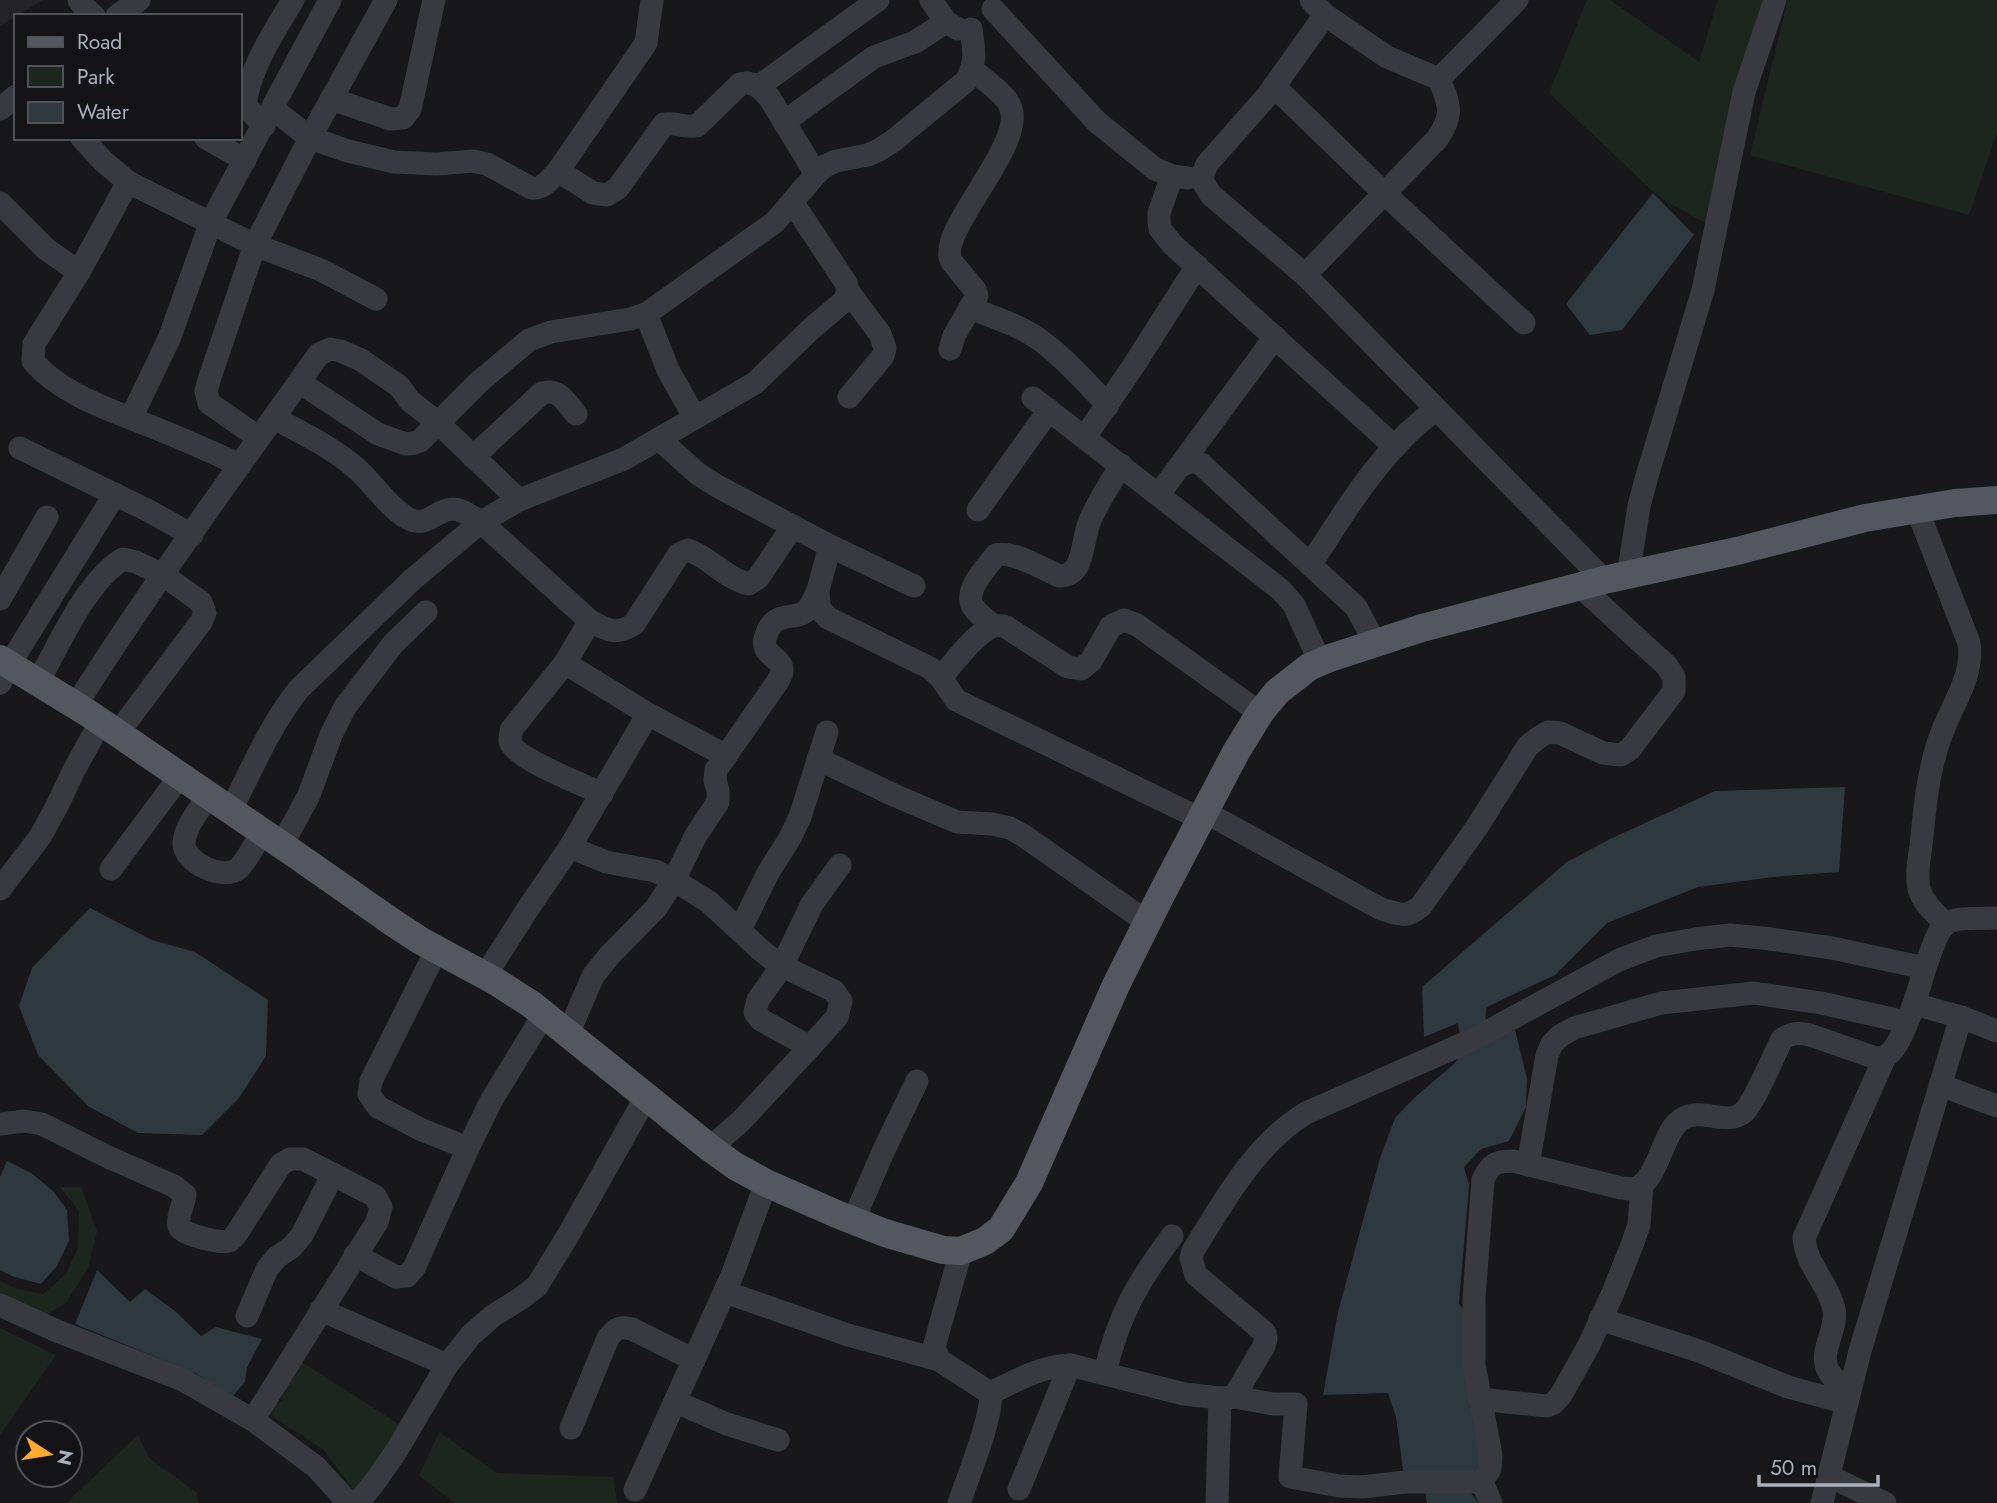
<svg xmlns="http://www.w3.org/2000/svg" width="1997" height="1503" viewBox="0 0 1997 1503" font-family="Jost,sans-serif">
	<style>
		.built { fill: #242427 }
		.green { fill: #1d261e }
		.water { fill: #2d383f }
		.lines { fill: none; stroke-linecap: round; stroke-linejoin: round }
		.river { stroke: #2d383f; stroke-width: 28 }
		.minor { stroke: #393a3f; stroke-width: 23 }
		.major { stroke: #54575f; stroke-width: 28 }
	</style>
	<rect width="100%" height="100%" fill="#18181a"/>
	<path class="built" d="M0,0h43l-43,26z"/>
	<g class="green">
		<path d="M1587,0h23l89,62 19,-62h52l-63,224 -48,-27 -110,-104z"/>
		<path d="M1788,0h209v131l-28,84 -219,-60z"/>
		<path d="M60,1187h21l16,44 -9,37 -22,35 -19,11 -47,-19v-14l14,7 29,6 23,-20 12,-26 1,-37z"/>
		<path d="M0,1328l56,27 -56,80z"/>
		<path d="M294,1357l108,69 -46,68 -32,-44 -61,-40 19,-9v-23z"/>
		<path d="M439,1432l58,41 116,4 4,26h-162l-36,-27z"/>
		<path d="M138,1435l11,23 48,35 1,10h-132z"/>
	</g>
	<g class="water">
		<path d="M1653,193l41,42 -72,95 -32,5 -24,-31z"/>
		<path d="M1845,787l-6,85 -66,5 -75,10 -91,36 -52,52 -64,30 -28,16 -39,16 -2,-50 145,-125 43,-23 105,-48z"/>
		<path d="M90,908l62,32 43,12 73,48 -2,56 -27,42 -37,37 -64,-2 -50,-27 -50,-51 -19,-49 13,-38z"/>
		<path d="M1515,1030l12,49 -1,28 -17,34 -28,8 -17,18 5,18 -10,118 12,20 10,95v59h-77l-8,-60 -8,-24 -65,2 15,-83 42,-154 15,-40 19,-20 41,-35 10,-14z"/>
		<path d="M7,1161l24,12 22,18 14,19 2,31 -12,25 -16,18 -27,-7 -14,-7v-93z"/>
		<path d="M97,1270l33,32 15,-13 30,22 26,25 15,-9 46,12 -15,28 -2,15 -13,15 -37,-24 -120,-49z"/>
		<path d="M1425,1489h43l10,14h-51z"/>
	</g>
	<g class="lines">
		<path class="river" d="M1480,980c-14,36 -9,47 4,82"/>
		<g class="minor">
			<path d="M79,0l6,8 9,8"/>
			<path d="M931,0l15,22 12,7"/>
			<path d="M1311,0l14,15 62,42 52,22 78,-79"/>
			<path d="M993,9l104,113 58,47 17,7 16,2"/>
			<path d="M1325,15l-57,80 -61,69 -6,15 10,16 94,80 299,305"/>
			<path d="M117,16l22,-16"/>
			<path d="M759,86l119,-86"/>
			<path d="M1274,86l110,107 140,130"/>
			<path d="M331,99l60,20 12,-1 7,-9 24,-109"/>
			<path d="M0,109l16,-13"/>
			<path d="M273,109l37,29 38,13 46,11 43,2 36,-3 14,3 44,24c12,2 19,-9 27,-17l88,-128 6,-43"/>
			<path d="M784,122l90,-65 41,-15 31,-20"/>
			<path d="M264,126l-19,-21c5,-38 29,-73 48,-105"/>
			<path d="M82,138l21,23 25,21 127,63 66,25 55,29"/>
			<path d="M206,138l39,22"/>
			<path d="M558,171l35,22 14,2 11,-7 46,-64c11,-2 21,4 33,2l43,-42c13,-4 20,4 29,13l47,77"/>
			<path d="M1172,176l-13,37v9l1,7 13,16 222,202"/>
			<path d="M128,182l-49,90 -45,72 -1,17c29,35 86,52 127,69 27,11 54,23 80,35"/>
			<path d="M0,203l46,46 33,23"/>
			<path d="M1305,275l132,-136c17,-24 13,-34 2,-60"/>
			<path d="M848,291l32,43 5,14 -2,8 -34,41"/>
			<path d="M970,308c23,9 49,17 70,32 25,18 46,43 68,65"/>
			<path d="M646,314l22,56 27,48"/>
			<path d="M950,349l4,-13 23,-40 -2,-6 -23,-28c-19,-30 82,-123 56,-160 -7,-11 -25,-23 -36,-33"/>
			<path d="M299,382l79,52 28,10 8,-1 6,-2 60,-60 49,-41 22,-8 79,-13 16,-5 129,-92 41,-48 9,-8 11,-5 32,-6 11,-5 14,-9 73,-60c11,-19 8,-30 5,-52"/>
			<path d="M1033,398l248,192 13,15 26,57"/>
			<path d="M131,418l38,-79 42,-117 119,-222"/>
			<path d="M274,418c28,15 58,29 83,51 17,15 30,37 50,49 20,11 28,-8 45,-9 11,0 20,8 29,13l109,99c18,9 26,15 44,3l45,-70 9,-4c23,8 38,29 61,34l9,-6 35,-52"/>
			<path d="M1085,437l49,-72 63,-99"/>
			<path d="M259,438l-50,-35 -3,-12 4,-14 45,-132 55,-107 76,-138"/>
			<path d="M659,439l39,35 19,12 113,60 84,40"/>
			<path d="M20,448l129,63 43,24"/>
			<path d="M473,457l69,-64c17,-5 23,8 34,21"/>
			<path d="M1179,467l96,-130"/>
			<path d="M1159,494l20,-27 12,-6 10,3 155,143 19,36"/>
			<path d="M1917,509l52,134c5,31 -15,59 -26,87 -15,37 -18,76 -22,116 -2,13 -5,29 -2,43 4,14 16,24 26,34"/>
			<path d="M978,510l71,-100"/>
			<path d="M830,546l-12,44 1,18 9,10 102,50 11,10 15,22 245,119"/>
			<path d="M1310,565c29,-44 56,-90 93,-127 10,-11 22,-20 33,-29"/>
			<path d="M1628,576l11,-70 8,-30 56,-186 41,-198 31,-92"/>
			<path d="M0,599l47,-82"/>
			<path d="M590,621l-25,42 -54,67c0,1 -1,10 -1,11 4,18 75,44 92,53"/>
			<path d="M992,625c-6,-6 -16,-12 -20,-20 -7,-17 15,-38 24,-50 17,-5 47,14 63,21 8,0 14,-3 18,-10 7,-13 7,-29 12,-43 8,-20 21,-39 32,-58"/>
			<path d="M565,663l83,51 78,42"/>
			<path d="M941,678c13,-15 44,-61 65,-51l62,40 13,2 10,-8 20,-35 13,-6 13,5 123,88"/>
			<path d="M38,682c21,-37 48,-101 85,-123l13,3 27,13 38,27 4,11 -4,9 -83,111"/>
			<path d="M0,683l9,-18 106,-171"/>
			<path d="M76,705c76,-120 160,-234 243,-351l11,-5 11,2 20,9 38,26 11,15 27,21 82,78"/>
			<path d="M818,759l78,37 61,26 35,2 18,4 14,8 123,86"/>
			<path d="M209,795c-9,14 -24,31 -25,48 -1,19 40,39 55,25 9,-9 16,-25 24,-37"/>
			<path d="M231,810c21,-41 39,-85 68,-121l114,-110 68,-57 38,-22 105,-41 131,-76 56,-54 33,-28 4,-10 -2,-8 -53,-80"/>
			<path d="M1205,812l176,97c19,5 24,10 40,-3l56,-79 51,-81 10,-8 10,-6 12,1 43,20 18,2 9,-6 44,-58v-14l-7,-11 -86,-79"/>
			<path d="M282,845l27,-50 22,-60 14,-28 48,-63 33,-32"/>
			<path d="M570,847l36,15 49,9 19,9 35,22 54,50 19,14 52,25 7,10 -4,16 -27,30 -69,74 -31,27"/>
			<path d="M111,869l69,-93"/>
			<path d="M0,889l40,-52 18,-33 15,-32 28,-51"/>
			<path d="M740,930l28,-57 22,-35 10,-21 27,-85"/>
			<path d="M437,949l-66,132 -2,13 9,13 44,23 46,18"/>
			<path d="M485,976l44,-69 41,-60 78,-133"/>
			<path d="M1914,1004l47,13 36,14"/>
			<path d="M568,1034l25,-58 16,-20 47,-48 18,-28 22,-45 22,-33v-11l-3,-11 1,-10 62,-89c1,-3 4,-6 4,-10 1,-14 -21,-15 -17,-32 8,-32 29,-16 42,-29 5,-5 8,-14 11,-20"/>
			<path d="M810,1047l-49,-27 -6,-8 3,-12 24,-34 30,-62 28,-39"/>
			<path d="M1940,1085l57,21"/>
			<path d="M0,1124l24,-3 18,3 66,33 66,29 11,9c-1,9 -10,26 -5,33 5,7 42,16 49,13 4,-2 6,-6 8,-8l44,-69 9,-5h13l72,37 6,11 -4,15 -124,198"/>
			<path d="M1528,1165l19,-110 5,-11 8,-8 14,-8 87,-25 93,-10 67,10 85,19"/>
			<path d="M853,1221l30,-69 34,-71"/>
			<path d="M355,1255l41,22 11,-1 7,-8 54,-120 23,-47 53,-87"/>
			<path d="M725,1292l123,43 91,25"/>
			<path d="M0,1305l57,26 126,49 70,40 63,47 33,36"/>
			<path d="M321,1310l126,55"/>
			<path d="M247,1316l20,-47 10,-12 15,-10 10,-12 31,-61"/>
			<path d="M1600,1319l99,32 89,36 59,16"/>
			<path d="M1105,1373c13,-57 32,-90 67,-137"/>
			<path d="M990,1393c26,-12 51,-27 80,-28l114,29 36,4 14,-1 39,7h23l-6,73 49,9 23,1 43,-5h77l9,21"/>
			<path d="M1849,1393c-7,-7 -18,-15 -22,-25 -7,-19 11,-39 7,-59 -5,-24 -28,-44 -30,-71l81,-181"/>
			<path d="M1234,1397l30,-51 2,-7 -1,-6 -69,-58 -5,-17 2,-7c31,-50 62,-107 113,-138l168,-74 145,-79 37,-14 39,-7 35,-4 33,3 69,10 93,20c19,-54 16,-49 72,-50"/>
			<path d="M1479,1399l68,7 7,-3 7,-8 28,-50 23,-50 20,-50 7,-20 3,-40"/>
			<path d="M676,1402l51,22 51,16"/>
			<path d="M571,1428l37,-90c8,-10 12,-12 24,-9l62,31"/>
			<path d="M1829,1476l56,27"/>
			<path d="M1482,1482l8,-13 1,-14 -17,-90v-67l9,-118c7,-16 13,-19 30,-19l108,27c4,0 7,1 11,1 24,-3 29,-50 45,-66 20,-20 49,5 67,-11 11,-11 30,-57 38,-73 10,-6 16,-7 28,-4l66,23c6,0 10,-1 15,-6 14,-14 28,-64 34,-84"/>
			<path d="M1019,1489l51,-124"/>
			<path d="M635,1490l98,-217 33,-90"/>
			<path d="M358,1503l19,-24 20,-29 50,-85 24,-30 23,-20 26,-16 17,-13 33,-54 76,-135"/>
			<path d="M959,1503c8,-24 35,-88 31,-110l-51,-33 -5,-13 27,-96"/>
			<path d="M1217,1503l3,-105"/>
			<path d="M1822,1503l38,-152 101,-334"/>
		</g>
		<path class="major" d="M0,659l88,54 211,144 93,65 29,19 74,40 36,23 179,144 25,18 31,17 73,32 46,18 58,17 18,1 24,-10 16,-12 28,-46 87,-198 45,-90 75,-143 24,-39 17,-21 32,-25 21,-9 92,-30 182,-48 133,-29 128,-33 90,-15 42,-3"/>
	</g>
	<rect x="14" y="14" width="228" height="126" fill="#131315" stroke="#4f5257" stroke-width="2"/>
	<rect x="28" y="37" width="35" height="10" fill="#54575f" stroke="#4f5257" stroke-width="2"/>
	<text x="77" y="49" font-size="21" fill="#a9b0bb">Road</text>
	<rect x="28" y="66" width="35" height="21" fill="#1d261e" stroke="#4f5257" stroke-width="2"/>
	<text x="77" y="84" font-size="21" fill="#a9b0bb">Park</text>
	<rect x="28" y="102" width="35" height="21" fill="#2d383f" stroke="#4f5257" stroke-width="2"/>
	<text x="77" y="119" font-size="21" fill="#a9b0bb">Water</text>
	<g transform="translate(49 1454) rotate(102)"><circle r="33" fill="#131315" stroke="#4f5257" stroke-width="2"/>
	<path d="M0-5L12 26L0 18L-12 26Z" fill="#fdaa2d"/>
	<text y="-10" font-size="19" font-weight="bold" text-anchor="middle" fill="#a9b0bb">N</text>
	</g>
	<path d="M1759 1475v10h119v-10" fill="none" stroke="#a9b0bb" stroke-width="3.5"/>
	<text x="1770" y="1475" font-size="21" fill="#a9b0bb" stroke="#131315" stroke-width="5" paint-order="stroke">50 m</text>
</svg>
